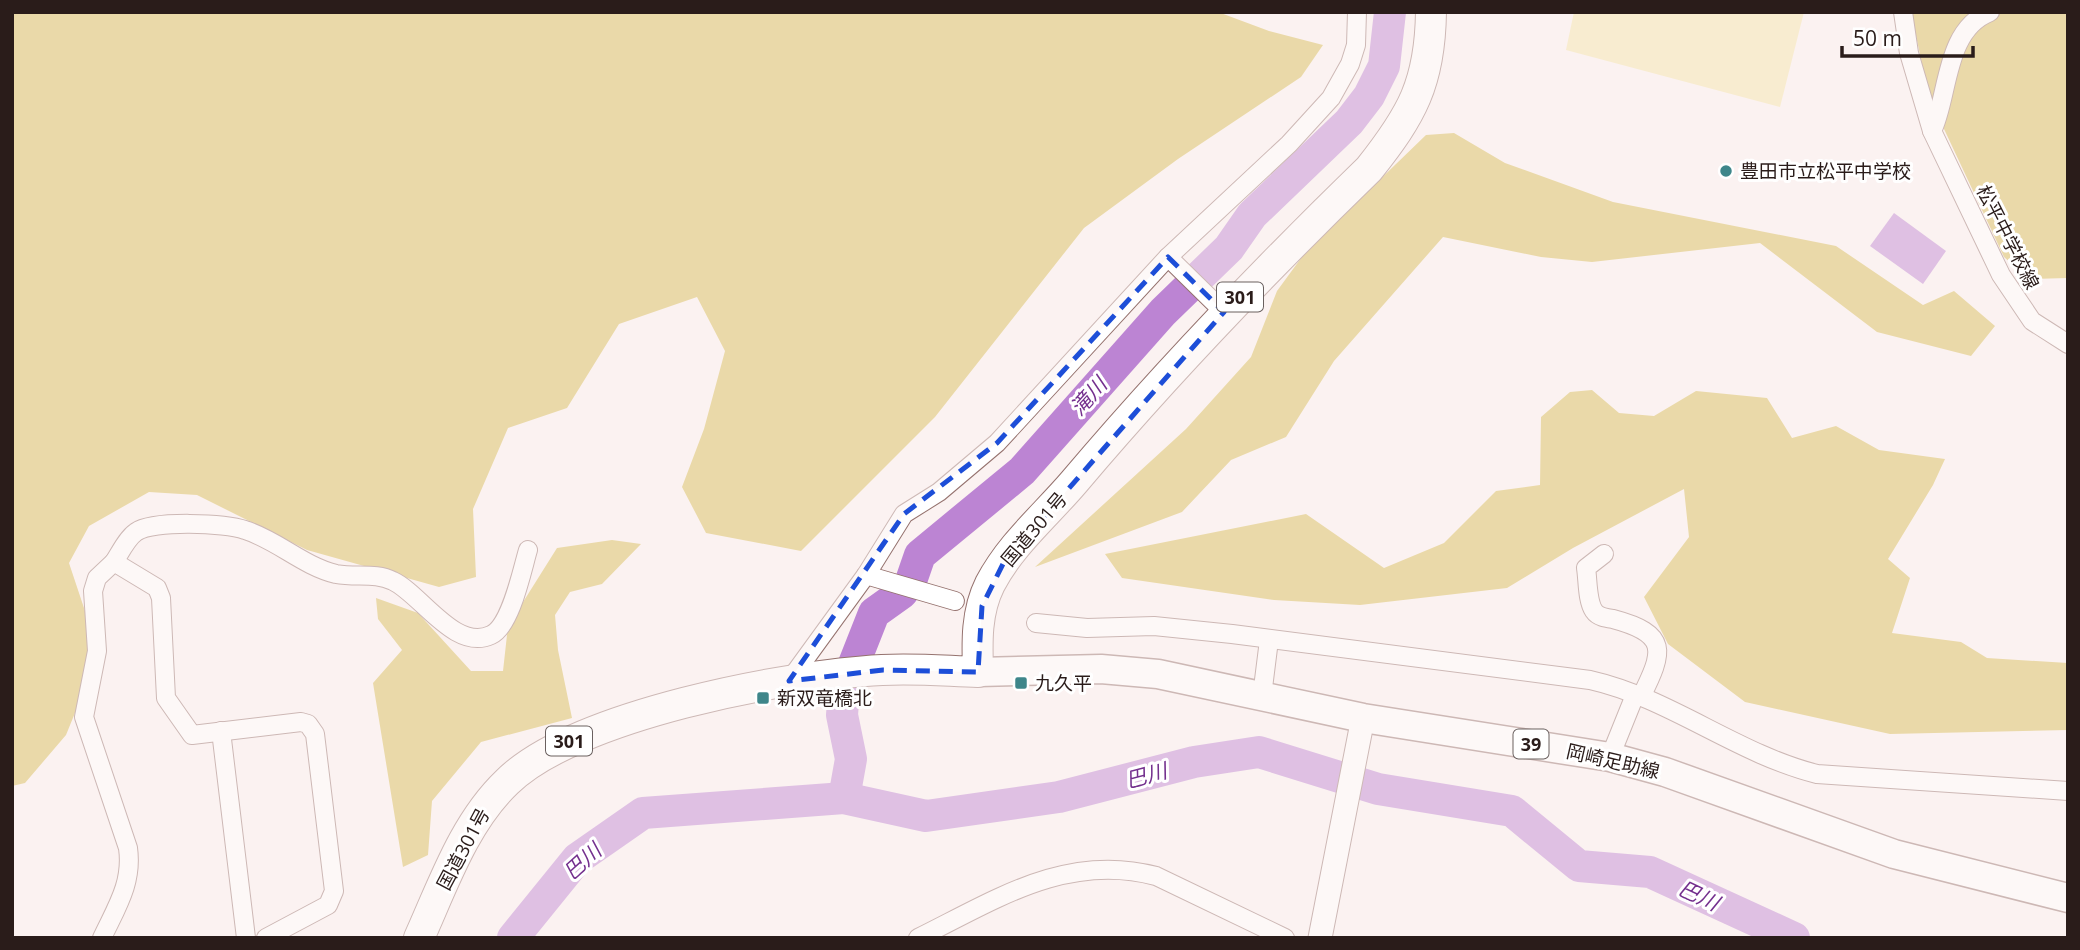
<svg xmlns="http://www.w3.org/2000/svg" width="2080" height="950" viewBox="0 0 2080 950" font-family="'Open Sans','Noto Sans JP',sans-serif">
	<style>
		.green { fill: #f4e4a8 }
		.forest { fill: #d6bb52 }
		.water { fill: #bc84d3 }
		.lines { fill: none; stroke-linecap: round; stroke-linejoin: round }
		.river { stroke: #bc84d3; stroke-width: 32 }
		.minor-casing { stroke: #95726e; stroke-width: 20 }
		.tertiary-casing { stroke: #95726e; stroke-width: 25 }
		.primary-casing { stroke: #95726e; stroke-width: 31 }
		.trunk-casing { stroke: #95726e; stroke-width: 32 }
		.minor { stroke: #fff; stroke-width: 18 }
		.tertiary { stroke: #fff; stroke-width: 23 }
		.primary { stroke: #fff; stroke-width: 28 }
		.trunk { stroke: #fff; stroke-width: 30 }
		.marked { fill: none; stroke: #1d4ed8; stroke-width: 5; stroke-dasharray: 14 9; stroke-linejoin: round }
		.poi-dot { fill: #3e868a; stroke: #fff; stroke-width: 2.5 }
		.labels { text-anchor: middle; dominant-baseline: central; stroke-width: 6; stroke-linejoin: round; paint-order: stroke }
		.shield { fill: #fff; stroke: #6a605f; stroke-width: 2 }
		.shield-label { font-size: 18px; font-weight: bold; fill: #2a1c1a }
		.poi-label { font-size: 19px; fill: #2a1c1a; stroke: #fff; text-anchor: start }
		.street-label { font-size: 19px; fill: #2a1c1a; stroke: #fff }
		.water-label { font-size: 21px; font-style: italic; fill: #74308e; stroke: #fff }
	</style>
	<rect width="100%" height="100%" fill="#fbf2f1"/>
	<path class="green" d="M1574,12h230l-24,95 -214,-57z"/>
	<g class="forest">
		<path d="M12,12h1206l51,19 54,14 -22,32 -123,82 -94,69 -149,189 -134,134 -95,-18 -24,-46 22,-58 21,-78 -28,-54 -78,27 -52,84 -59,20 -35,81 3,68 -37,10 -132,-37 -110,-55 -48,-3 -60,34 -20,37 16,48 5,65 -24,59 -41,48 -13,3z"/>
		<path d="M1911,12h157v266l-39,1 -25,-22 -75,-160z"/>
		<path d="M1454,133l51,30 108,39 223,44 87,59 31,-14 41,35 -24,30 -94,-24 -117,-89 -168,19 -51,-5 -98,-20 -109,124 -48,76 -55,23 -49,52 -147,55 151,-138 65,-72 26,-66 30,-41 119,-115z"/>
		<path d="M1592,390l27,23 35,3 42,-25 71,7 25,40 44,-12 43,24 66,9 -12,26 -45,74 22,19 -18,55 69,9 26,16 81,5v67l-178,4 -145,-32 -77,-58 -24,-47 45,-60 -5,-48 -111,59 -66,40 -147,17 -86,-5 -152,-22 -17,-24 201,-40 78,54 60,-25 52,-52 44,-6 1,-68 29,-25z"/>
		<path d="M612,540l29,4 -39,40 -32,8 -15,23 3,35 14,68 -91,24 -49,59 -4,54 -25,12 -30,-184 29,-33 -24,-31 -2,-21 42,15 53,58h32l5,-45 49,-78z"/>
	</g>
	<path class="water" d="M1894,213l52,38 -23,33 -53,-38z"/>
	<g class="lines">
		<g class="river">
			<path d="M844,798l7,-39 -9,-44 2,-26 30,-76 28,-20 9,-12 9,-26 102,-84 141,-159 66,-64 23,-33 97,-93 20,-26 15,-30 6,-54"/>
			<path d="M513,938l64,-79 66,-46 201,-15 82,18 133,-19 135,-35 65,-10 119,37 134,22 67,55 71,6 144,66"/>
		</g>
		<g class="minor-casing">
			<g id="minor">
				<path d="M1903,12l6,41 23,78 69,144 31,46 36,23"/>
				<path d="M1932,131c17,-34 12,-101 58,-119"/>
				<path d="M1168,257l56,55"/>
				<path d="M1604,554l-18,14c2,12 1,33 8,43 4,6 12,7 19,8 56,15 51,32 28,78"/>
				<path d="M114,562c6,-9 13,-24 22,-30 17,-12 89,-9 109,-2 32,10 58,36 91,44 20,4 39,-2 57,7 28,13 62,71 98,54 20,-9 31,-65 37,-85"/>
				<path d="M866,575l89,26"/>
				<path d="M1036,623l51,5 67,-2 78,8 358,46c80,18 147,74 227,94l251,17"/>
				<path d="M789,681l77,-106 38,-61 35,-22 58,-49 171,-186 121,-113 42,-46 19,-34 6,-19 1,-33"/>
				<path d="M1262,696l7,-56"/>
				<path d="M221,731l25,207"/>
				<path d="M1610,757l25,-62"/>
				<path d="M102,938c14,-30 31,-55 26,-90l-44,-131 13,-66 -4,-60 4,-13 17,-16 43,26 4,10 5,100 26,37 109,-13 7,2 7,10 19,157 -6,14 -62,33"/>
				<path d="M918,938c77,-38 149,-86 238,-62l129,62"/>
			</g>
		</g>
		<g class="tertiary-casing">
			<path id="tertiary" d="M1320,938l43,-220"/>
		</g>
		<g class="primary-casing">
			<path id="primary" d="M978,672l123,-3 57,5 205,44 247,39 55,15 229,82 174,44"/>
		</g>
		<g class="trunk-casing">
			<path id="trunk" d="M419,938c24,-53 45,-115 88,-156 68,-67 280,-107 375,-112 32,-2 64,1 96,2 -1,-30 -2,-60 12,-88 21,-40 55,-68 84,-102 93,-110 192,-213 295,-313 43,-54 61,-86 62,-157"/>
		</g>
		<use href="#minor" class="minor"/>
		<use href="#tertiary" class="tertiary"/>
		<use href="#primary" class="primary"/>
		<use href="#trunk" class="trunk"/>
	</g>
	<path d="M0 0H2080V950H0ZM1168,257l56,55 -220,250 -22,44 -4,66 -95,-2 -94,11 115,-167 93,-71z" fill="#fbf2f1" fill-opacity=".55" fill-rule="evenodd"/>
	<path class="marked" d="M1168,257l56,55 -220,250 -22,44 -4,66 -95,-2 -94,11 115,-167 93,-71z"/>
	<g class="poi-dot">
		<circle cx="1726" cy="171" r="7"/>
		<rect x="1014" y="676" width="14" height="14" rx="3.5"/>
		<rect x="756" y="691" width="14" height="14" rx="3.5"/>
	</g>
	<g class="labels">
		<g class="shield">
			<rect x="1217" y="282.5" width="46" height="29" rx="5"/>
			<rect x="546" y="726.5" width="46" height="29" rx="5"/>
			<rect x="1513.5" y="729.5" width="35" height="29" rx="5"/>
		</g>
		<g class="shield-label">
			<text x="1240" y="297">301</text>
			<text x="569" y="741">301</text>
			<text x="1531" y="744">39</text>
		</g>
		<g class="poi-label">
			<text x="1740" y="171">豊田市立松平中学校</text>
			<text x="1035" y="683">九久平</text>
			<text x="777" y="698">新双竜橋北</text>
		</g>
		<g class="street-label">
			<text transform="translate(2008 237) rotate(63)">松平中学校線</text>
			<text transform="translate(1034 529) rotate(-50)">国道301号</text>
			<text transform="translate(1613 761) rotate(13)">岡崎足助線</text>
			<text transform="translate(463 849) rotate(-62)">国道301号</text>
		</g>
		<g class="water-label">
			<text transform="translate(1088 396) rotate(-48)">滝川</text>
			<text transform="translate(1146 775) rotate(-15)">巴川</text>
			<text transform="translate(582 861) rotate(-42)">巴川</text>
			<text transform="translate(1699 895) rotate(25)">巴川</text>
		</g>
	</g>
	<rect width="2080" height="950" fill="none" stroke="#2a1c1a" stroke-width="28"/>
	<path d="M1842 46v10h131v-10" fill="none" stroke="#2a1c1a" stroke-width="3.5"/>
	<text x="1853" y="46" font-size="21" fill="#2a1c1a" stroke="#ffffff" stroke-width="5" paint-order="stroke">50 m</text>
</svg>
